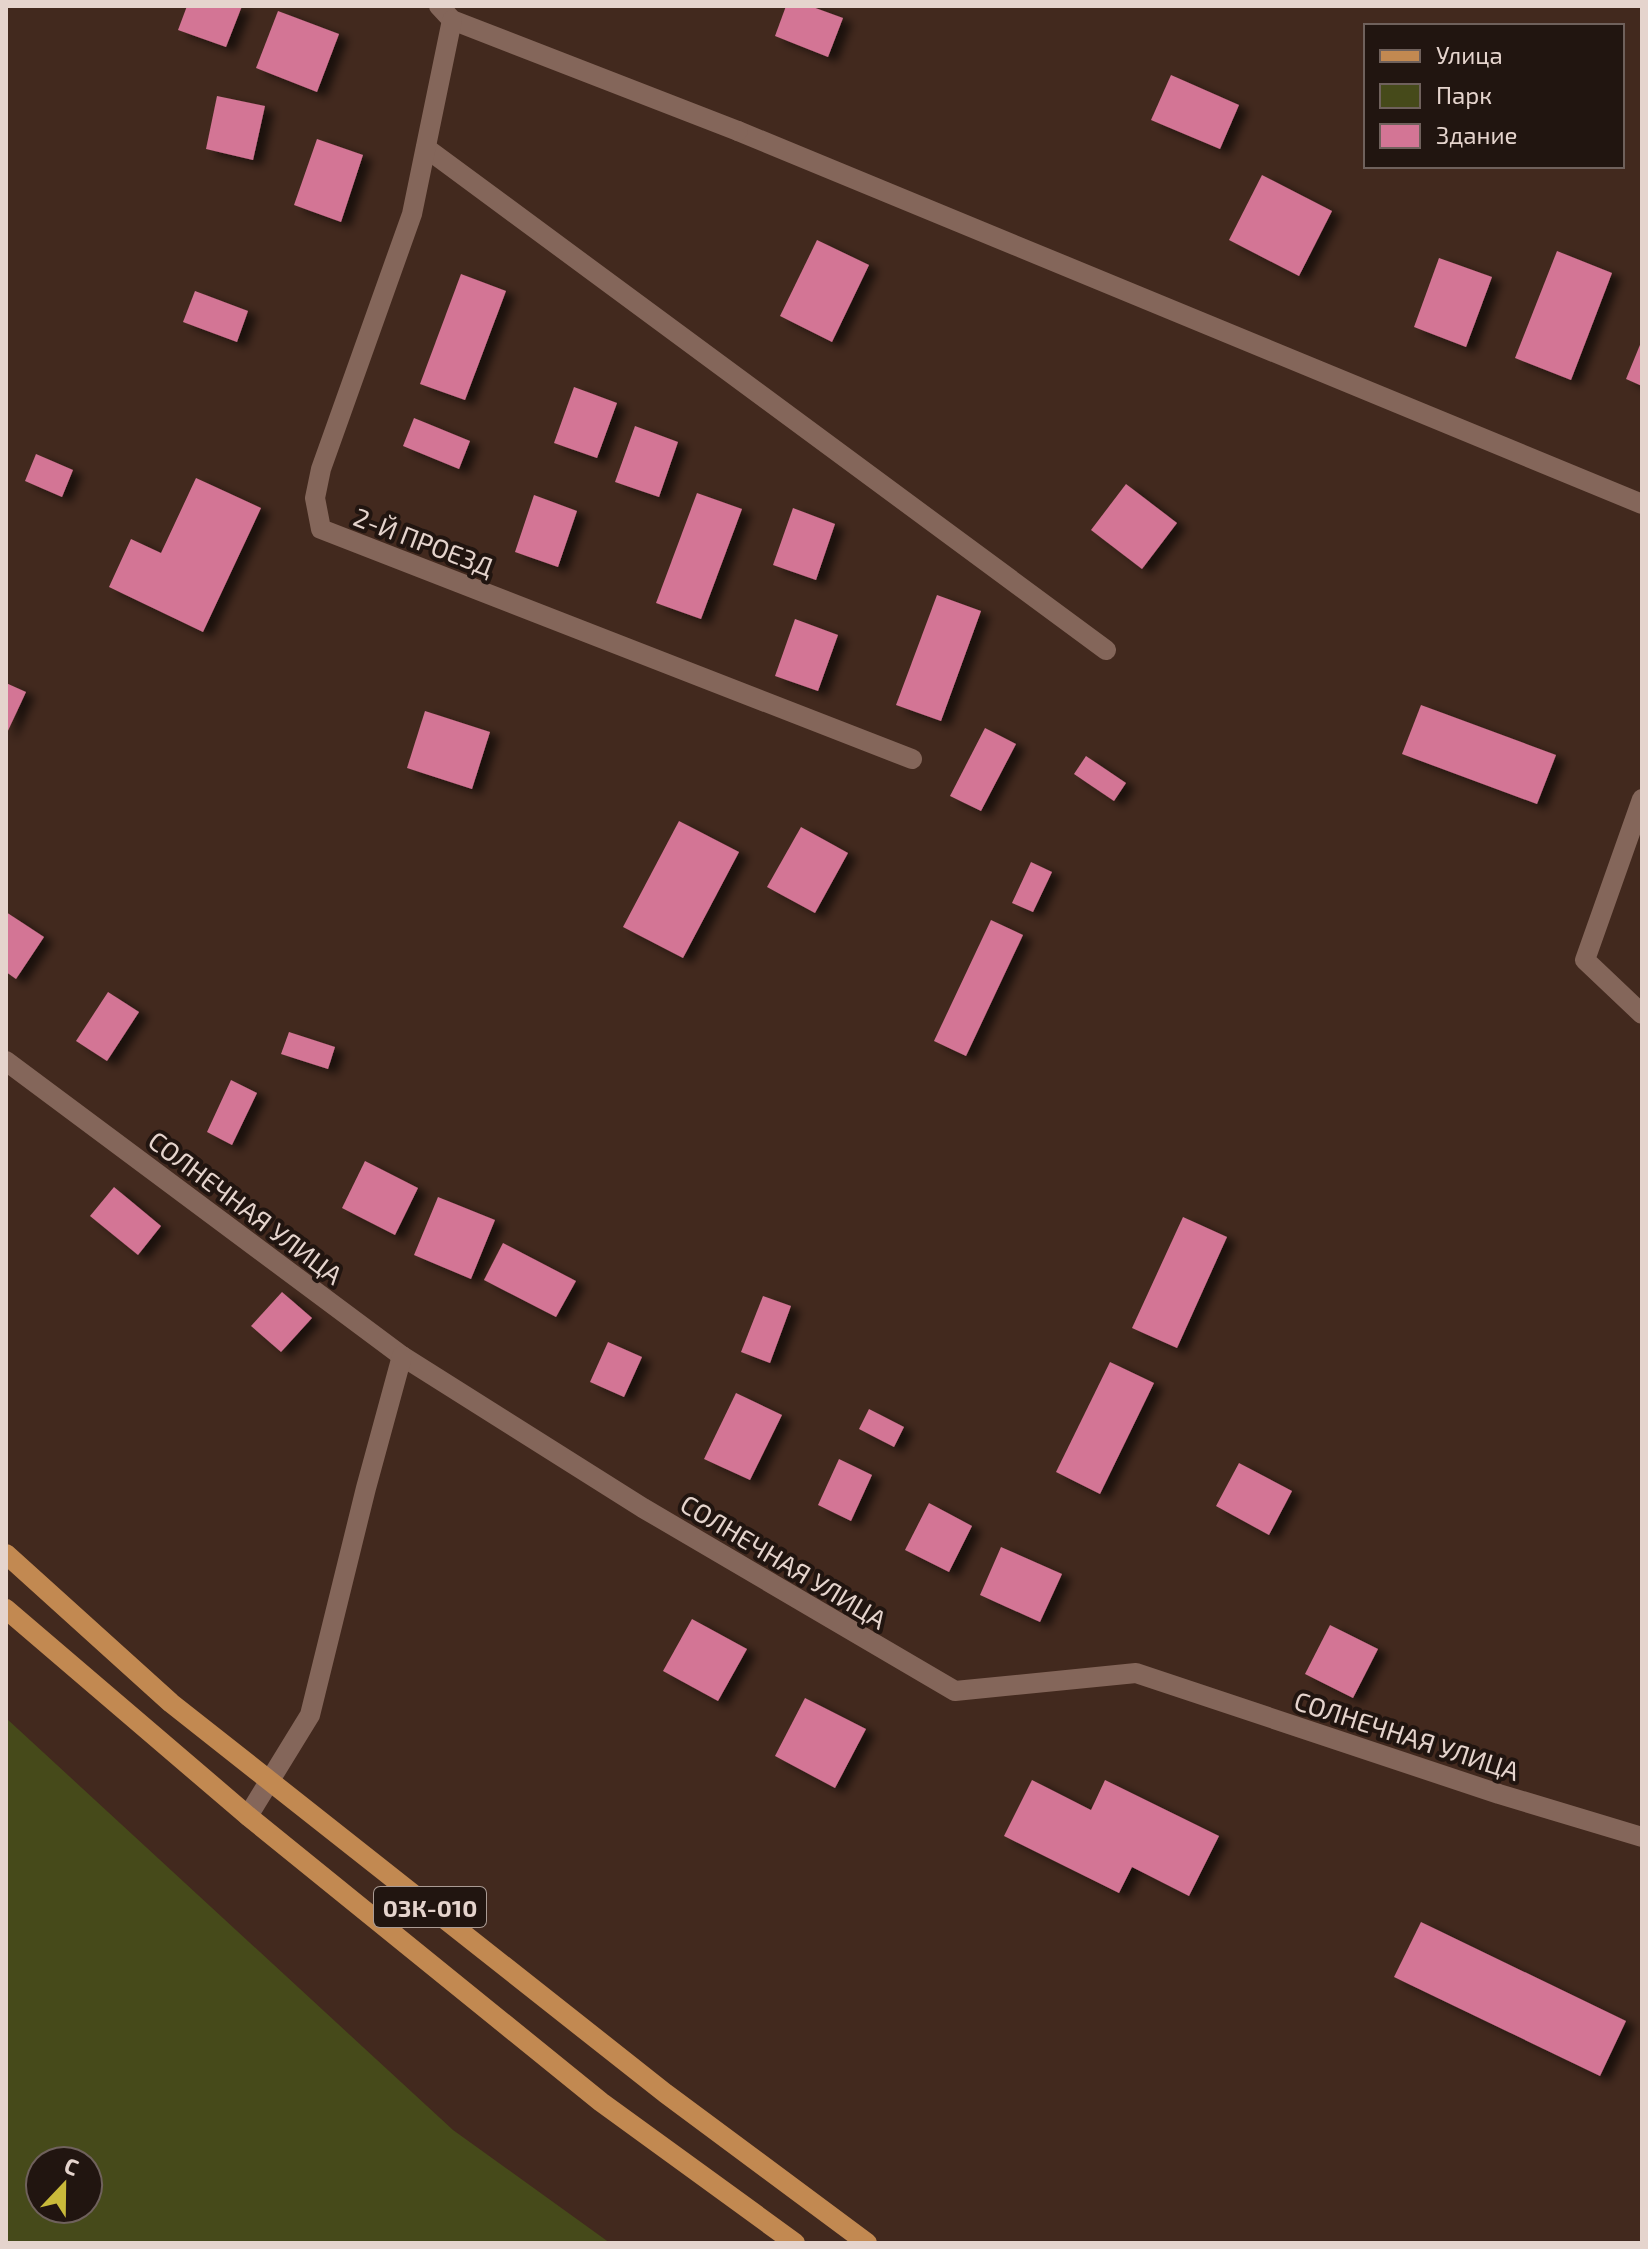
<svg xmlns="http://www.w3.org/2000/svg" width="1648" height="2249" viewBox="0 0 1648 2249" font-family="'Exo 2',sans-serif">
	<style>
		.green { fill: #464a1a; fill-rule: evenodd }
		.building { fill: #d37595; filter: url(#shadow) }
		.lines { fill: none; stroke-linecap: round; stroke-linejoin: round }
		.lane { stroke: #84665a; stroke-width: 20 }
		.street { stroke: #84665a; stroke-width: 20 }
		.primary { stroke: #c28951; stroke-width: 20 }
		.labels { text-anchor: middle; dominant-baseline: central; stroke-width: 8; stroke-linejoin: round; paint-order: stroke }
		.shield { fill: #211510; stroke: #aa9b94; stroke-width: 2 }
		.shield-label { font-size: 24px; font-weight: bold; fill: #e5d4cd }
		.street-label { font-size: 26px; fill: #e5d4cd; stroke: #211510 }
	</style>
	<defs>
		<filter id="shadow"><feDropShadow dx="9" dy="5" stdDeviation="4" flood-color="#0009"/></filter>
	</defs>
	<rect width="100%" height="100%" fill="#42291e"/>
	<path class="green" d="M6,1718l447,412 157,113h-604zM40,2161h48v48h-48z"/>
	<g class="building">
		<path d="M187,6h55l-16,41 -48,-17z"/>
		<path d="M786,6h24l33,12 -15,39 -53,-21z"/>
		<path d="M278,11l61,23 -22,58 -61,-24z"/>
		<path d="M1171,75l68,30 -19,44 -69,-29z"/>
		<path d="M217,96l48,10 -12,54 -47,-11z"/>
		<path d="M317,139l46,16 -22,67 -47,-17z"/>
		<path d="M1262,175l70,36 -33,65 -70,-36z"/>
		<path d="M817,240l52,25 -37,77 -52,-26z"/>
		<path d="M1557,251l55,22 -41,107 -56,-22z"/>
		<path d="M1439,258l53,19 -26,70 -52,-20z"/>
		<path d="M461,274l45,17 -41,109 -45,-16z"/>
		<path d="M195,291l53,20 -11,31 -54,-20z"/>
		<path d="M1642,340v46l-16,-7z"/>
		<path d="M574,387l43,16 -20,55 -43,-15z"/>
		<path d="M414,418l56,23 -11,28 -56,-23z"/>
		<path d="M635,426l43,16 -19,55 -44,-15z"/>
		<path d="M36,454l37,16 -11,27 -37,-16z"/>
		<path d="M196,478l65,30 -58,124 -94,-45 22,-48 30,14z"/>
		<path d="M1126,484l51,39 -35,46 -51,-39z"/>
		<path d="M697,493l45,16 -41,110 -45,-16z"/>
		<path d="M534,495l43,16 -19,56 -43,-15z"/>
		<path d="M793,508l42,16 -19,56 -43,-15z"/>
		<path d="M937,595l44,16 -40,110 -45,-16z"/>
		<path d="M795,619l43,16 -20,56 -43,-15z"/>
		<path d="M6,683l20,9 -20,43z"/>
		<path d="M1421,705l135,50 -19,49 -135,-50z"/>
		<path d="M425,711l65,21 -18,57 -65,-21z"/>
		<path d="M985,728l31,16 -35,67 -31,-15z"/>
		<path d="M1086,756l40,27 -12,18 -40,-27z"/>
		<path d="M679,821l60,31 -56,106 -60,-31z"/>
		<path d="M801,827l47,26 -33,60 -48,-26z"/>
		<path d="M1031,862l21,10 -19,40 -21,-9z"/>
		<path d="M6,912l38,25 -28,42 -10,-7z"/>
		<path d="M991,920l32,15 -57,121 -32,-15z"/>
		<path d="M108,992l31,20 -32,49 -31,-20z"/>
		<path d="M289,1032l46,15 -7,22 -47,-15z"/>
		<path d="M231,1080l26,13 -25,52 -25,-13z"/>
		<path d="M365,1161l53,27 -23,47 -53,-27z"/>
		<path d="M114,1187l47,39 -23,29 -48,-39z"/>
		<path d="M438,1197l57,23 -24,59 -57,-24z"/>
		<path d="M1183,1217l44,20 -50,111 -45,-20z"/>
		<path d="M503,1243l73,38 -20,36 -72,-37z"/>
		<path d="M282,1292l30,26 -31,34 -30,-26z"/>
		<path d="M763,1296l28,10 -21,57 -29,-11z"/>
		<path d="M608,1342l34,15 -18,40 -34,-15z"/>
		<path d="M1110,1362l44,21 -54,111 -44,-22z"/>
		<path d="M736,1393l46,22 -32,65 -46,-21z"/>
		<path d="M869,1409l35,18 -10,20 -35,-18z"/>
		<path d="M839,1459l33,16 -21,46 -33,-16z"/>
		<path d="M1239,1463l53,28 -23,44 -53,-29z"/>
		<path d="M929,1503l43,23 -23,46 -44,-22z"/>
		<path d="M1001,1547l61,27 -22,48 -60,-27z"/>
		<path d="M692,1619l55,30 -29,52 -55,-30z"/>
		<path d="M1330,1625l48,24 -25,49 -48,-24z"/>
		<path d="M805,1698l61,31 -31,59 -60,-32z"/>
		<path d="M1032,1780l59,30 14,-30 114,56 -30,60 -57,-29 -13,26 -115,-57z"/>
		<path d="M1421,1922l205,99 -26,55 -206,-99z"/>
	</g>
	<g class="lines">
		<g class="lane">
			<path d="M738,131l904,373"/>
			<path d="M426,148l680,502"/>
			<path d="M1642,799l-57,161 57,54"/>
		</g>
		<g class="street">
			<path d="M439,6l13,14 286,111"/>
			<path d="M452,20l-40,194 -91,255 -6,29 6,31 591,230"/>
			<path d="M6,1061l396,295 241,152 312,183 181,-18 363,121 143,43"/>
			<path d="M248,1816l62,-101 56,-227 36,-132"/>
		</g>
		<g class="primary">
			<path d="M6,1554l165,149 494,390 202,150"/>
			<path d="M6,1609l242,207 353,286 194,141"/>
		</g>
	</g>
	<g class="labels">
		<rect class="shield" x="374" y="1887" width="112" height="40" rx="6"/>
		<g class="shield-label">
			<text x="430" y="1907">03К-010</text>
		</g>
		<g class="street-label">
			<text transform="translate(424 541) rotate(21)">2-Й ПРОЕЗД</text>
			<text transform="translate(246 1207) rotate(37)">СОЛНЕЧНАЯ УЛИЦА</text>
			<text transform="translate(784 1561) rotate(31)">СОЛНЕЧНАЯ УЛИЦА</text>
			<text transform="translate(1407 1735) rotate(18)">СОЛНЕЧНАЯ УЛИЦА</text>
		</g>
	</g>
	<rect width="1648" height="2249" fill="none" stroke="#e5d4cd" stroke-width="16"/>
	<rect x="1364" y="24" width="260" height="144" fill="#211510" stroke="#6f615c" stroke-width="2"/>
	<rect x="1380" y="50" width="40" height="12" fill="#c28951" stroke="#6f615c" stroke-width="2"/>
	<text x="1436" y="64" font-size="24" fill="#e5d4cd">Улица</text>
	<rect x="1380" y="84" width="40" height="24" fill="#464a1a" stroke="#6f615c" stroke-width="2"/>
	<text x="1436" y="104" font-size="24" fill="#e5d4cd">Парк</text>
	<rect x="1380" y="124" width="40" height="24" fill="#d37595" stroke="#6f615c" stroke-width="2"/>
	<text x="1436" y="144" font-size="24" fill="#e5d4cd">Здание</text>
	<g transform="translate(64 2185) rotate(22)"><circle r="38" fill="#211510" stroke="#6f615c" stroke-width="2"/>
	<path d="M0-6L14 30L0 20L-14 30Z" fill="#c9ba3a"/>
	<text y="-12" font-size="22" font-weight="bold" text-anchor="middle" fill="#e5d4cd">С</text>
	</g>
</svg>
